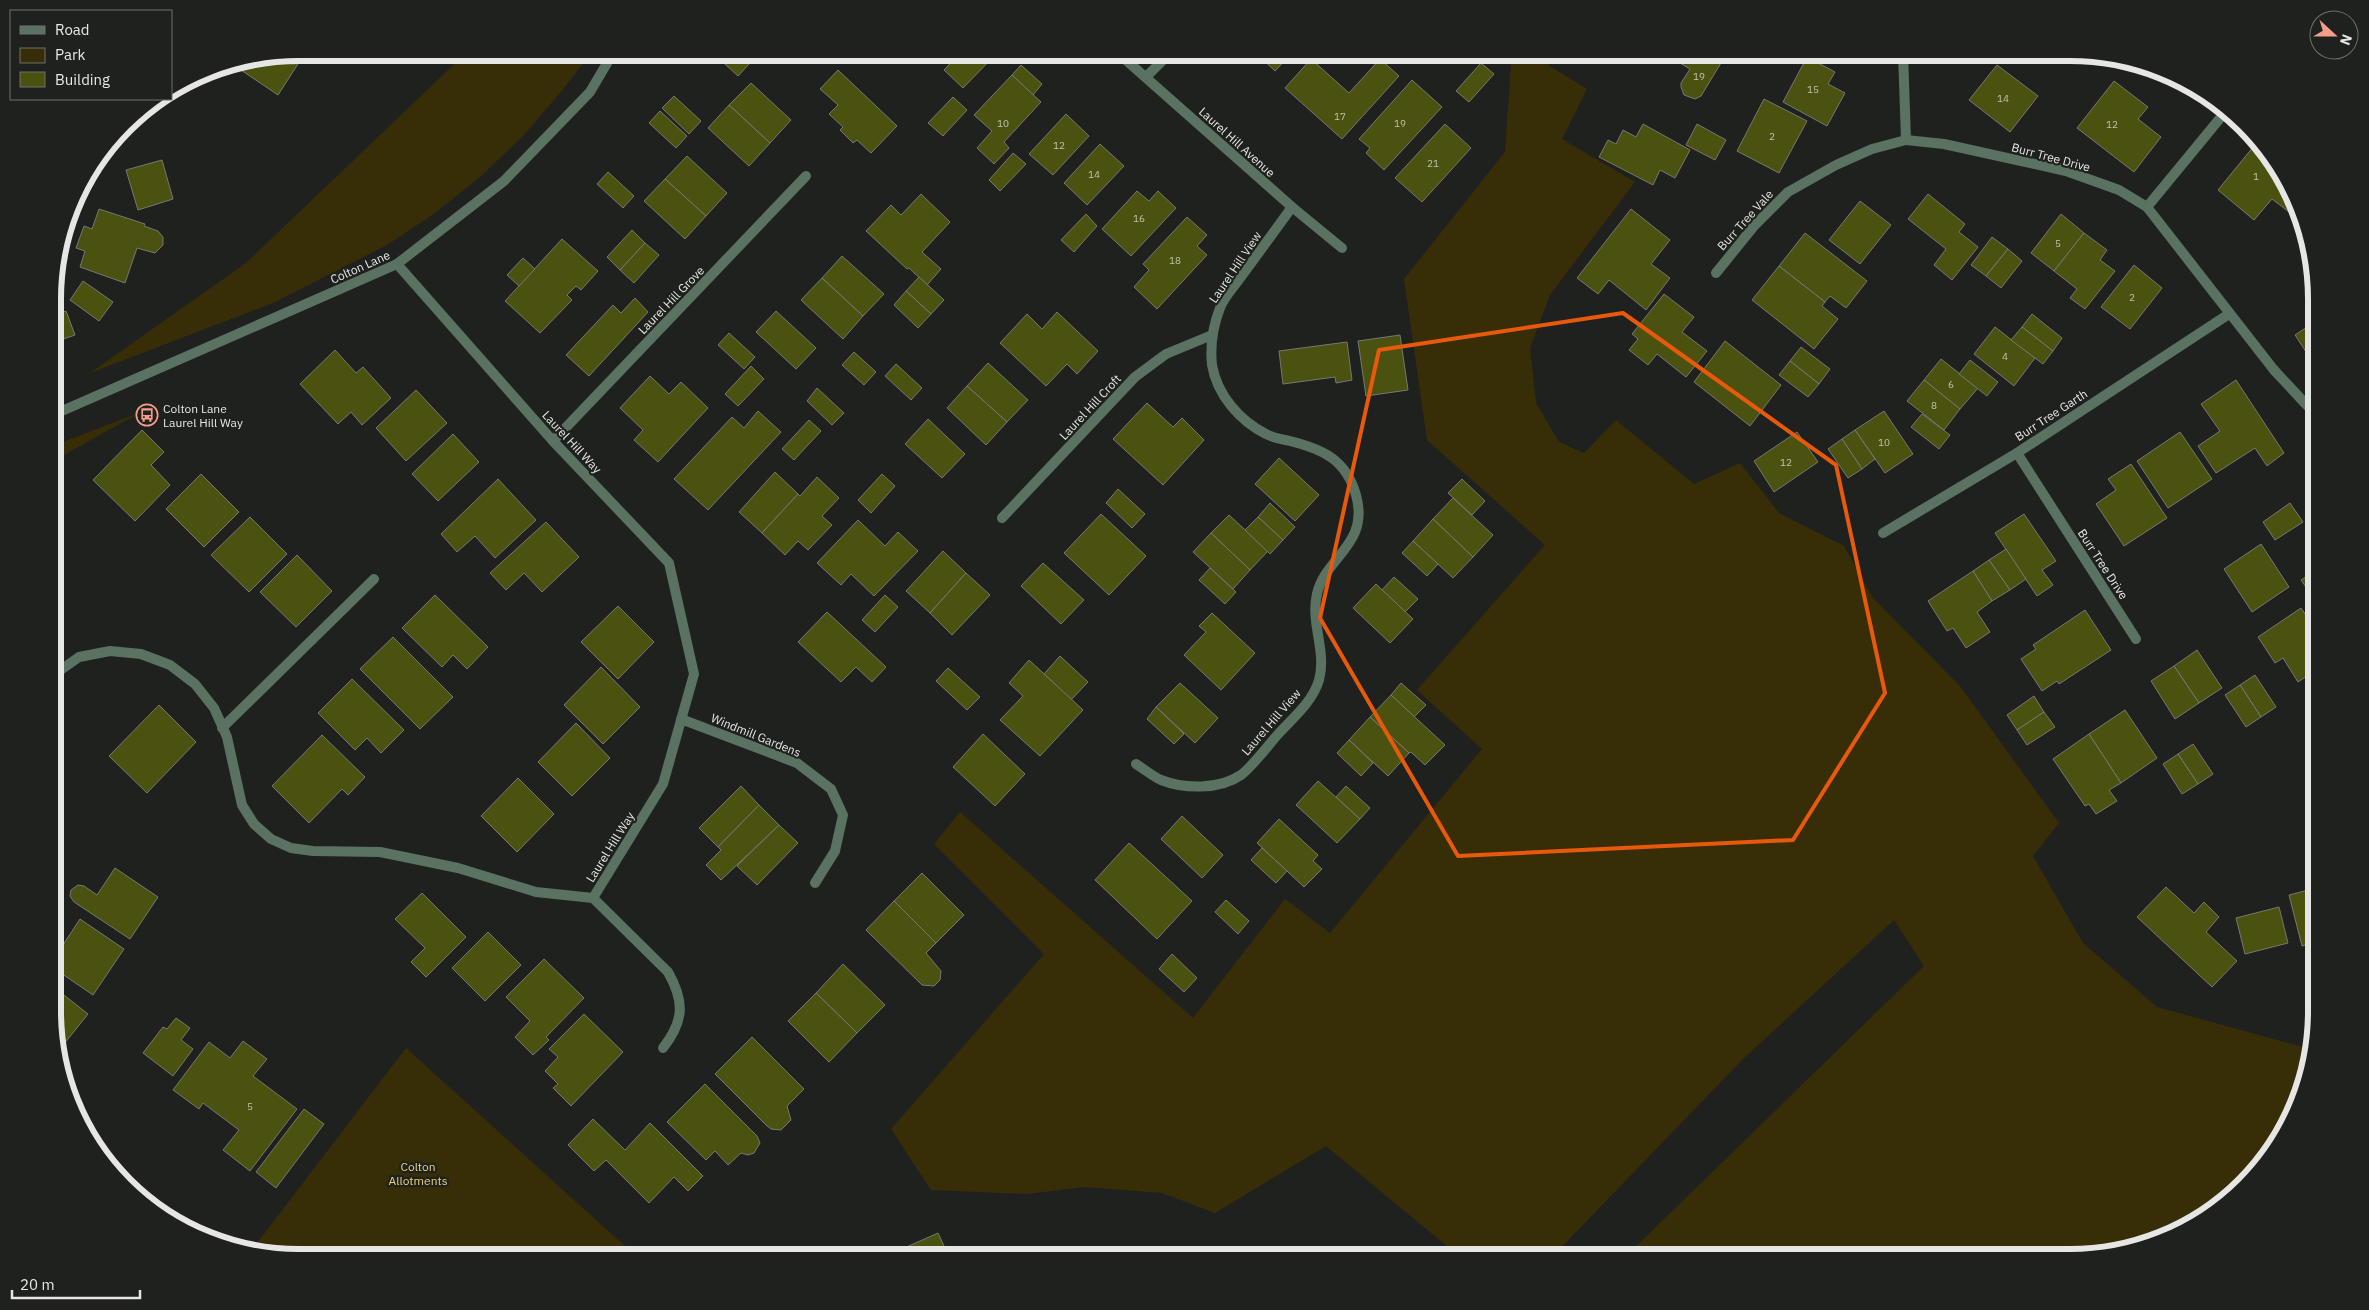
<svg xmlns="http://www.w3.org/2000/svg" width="2369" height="1310" viewBox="0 0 2369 1310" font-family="'IBM Plex Sans',sans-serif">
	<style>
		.green { fill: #372e08 }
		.building { fill: #4b510f; stroke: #777874 }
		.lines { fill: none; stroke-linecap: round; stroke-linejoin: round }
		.lane { stroke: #597262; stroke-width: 10 }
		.street { stroke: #597262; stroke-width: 10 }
		.marked { fill: none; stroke: #e8590c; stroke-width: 4; stroke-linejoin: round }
		.labels { text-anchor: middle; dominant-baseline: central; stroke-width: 4.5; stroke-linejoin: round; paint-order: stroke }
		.number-label { font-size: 10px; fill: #bfc2b0 }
		.street-label { font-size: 12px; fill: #e6e7e5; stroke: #1f211e }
		.poi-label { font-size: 12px; fill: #e6e7e5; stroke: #1f211e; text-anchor: start }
		.park-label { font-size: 12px; fill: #ecd477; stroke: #1f211e }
		.rim { fill: none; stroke: #e6e7e5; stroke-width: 6 }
	</style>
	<rect width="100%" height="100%" fill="#1f211e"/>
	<g class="green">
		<path d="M466,53h125l-31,40 -38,44 -42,40 -45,36 -48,32 -114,58 -183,70 156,-110z"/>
		<path d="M1514,53h34v12l39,24 -25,50 73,43 -85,113 -20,53 6,55 23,39 25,11 32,-33 78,64 46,-21 39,50 65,33 29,52 87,88 99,137 -26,33 50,87 74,64 146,40 7,-16 5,1 -7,43 -24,59 -29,40 -48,42 -58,29 -63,12h-461l299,-291 -30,-46 -151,139 -191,198h-92l-134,-111 -111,67 -53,-20 -77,-6 -58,7 -96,-4 -40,-61 153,-175 -110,-110 26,-32 233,206 92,-119 45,34 152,-184 -65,-59 128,-145 -118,-105 -23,-161 101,-127 6,-88z"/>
		<path d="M141,412l-86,48v-15z"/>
		<path d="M406,1048l231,209h-339l-47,-6z"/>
	</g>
	<g class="building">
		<path d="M299,52l6,1 -27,42 -43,-29z"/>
		<path d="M713,53h24l12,11 -11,12z"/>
		<path d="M953,53h44l-34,35 -19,-18 13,-14z"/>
		<path d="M1256,53h36l-17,18z"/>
		<path d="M1663,53h64l-26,43 -6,3 -11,-4 -3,-8v-4l9,-14z"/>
		<path d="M1807,57l28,15 -7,12 17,9 -18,33 -44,-24z"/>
		<path d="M1311,59l38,34 31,-34 19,17 -57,63 -57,-51z"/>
		<path d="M1481,63l13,11 -25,28 -13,-11z"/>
		<path d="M1021,65l21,19 -9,11 -21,-20z"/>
		<path d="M1997,65l41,31 -28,36 -41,-32z"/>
		<path d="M838,70l59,56 -26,27 -14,-13 -4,3 -13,-13 3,-3 -14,-13 9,-9 -18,-16z"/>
		<path d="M1012,75l29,27 -37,40 5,6 -15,16 -17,-16 15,-17 -18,-16z"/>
		<path d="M1412,80l30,27 -58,63 -18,-17 4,-5 -11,-9z"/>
		<path d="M2114,81l34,26 -10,12 23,18 -27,35 -57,-44z"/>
		<path d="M751,83l40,37 -21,23 -41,-38z"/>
		<path d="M674,96l27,25 -12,13 -27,-26z"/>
		<path d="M953,97l14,13 -24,26 -15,-13z"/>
		<path d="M1764,99l43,22 -28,52 -42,-22z"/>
		<path d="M729,105l41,38 -21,23 -41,-38z"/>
		<path d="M660,111l27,25 -11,12 -27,-25z"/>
		<path d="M1066,114l23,22 -36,39 -24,-21z"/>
		<path d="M1445,124l26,24 -49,54 -27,-24z"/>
		<path d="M1643,124l47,26 -15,28 -15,-8 -7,15 -54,-28 9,-17 8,4 7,-14 13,7z"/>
		<path d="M1697,124l29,16 -11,20 -29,-15z"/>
		<path d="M2258,141l17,21 23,47 -5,6 -21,-16 -18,21 -36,-30z"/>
		<path d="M1100,144l24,22 -37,39 -23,-22z"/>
		<path d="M1013,153l13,11 -26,27 -11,-11z"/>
		<path d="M687,156l40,37 -21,23 -41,-37z"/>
		<path d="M162,160l11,39 -35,11 -12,-40z"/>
		<path d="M608,172l26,24 -11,12 -26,-24z"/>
		<path d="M665,179l41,37 -21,23 -41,-38z"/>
		<path d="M1137,191l12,10 9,-10 18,17 -45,48 -29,-27z"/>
		<path d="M921,194l29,28 -28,30 19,17 -14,16 -18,-17 -2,1 -41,-38 25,-26 10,10z"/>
		<path d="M1928,194l37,30 -6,8 19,15 -26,33 -18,-15 12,-16 -38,-30z"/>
		<path d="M1860,201l31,24 -31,39 -31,-24z"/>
		<path d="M99,209l46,15 -1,2 14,5 5,6v8l-8,8 -18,-5 -12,35 -45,-16 5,-16 -9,-3 8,-22 8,3z"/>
		<path d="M1631,209l39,31 -19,24 19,14 -24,32 -37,-30 -11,14 -21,-16z"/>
		<path d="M1086,214l11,12 -23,26 -13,-12z"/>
		<path d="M2061,214l23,19 -30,38 -23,-18z"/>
		<path d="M1187,217l20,18 -10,11 10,9 -50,54 -23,-22 15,-17 -6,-6z"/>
		<path d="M632,230l13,13 -25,27 -13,-13z"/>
		<path d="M1805,233l62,48 -21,27 -16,-12 -5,6 -46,-36z"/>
		<path d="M2084,233l23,17 -7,10 15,11 -30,38 -15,-11 7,-9 -23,-18z"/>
		<path d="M1992,237l16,12 -22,27 -15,-11z"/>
		<path d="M562,239l36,32 -17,19 -5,-4 -9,9 5,5 -32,33 -35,-32z"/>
		<path d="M645,243l14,12 -25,28 -14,-13z"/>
		<path d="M2008,249l14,12 -21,27 -15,-12z"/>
		<path d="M842,256l42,38 -21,22 -41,-38z"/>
		<path d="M523,258l12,11 -16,17 -12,-11z"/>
		<path d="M2134,265l28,23 -32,41 -29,-22z"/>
		<path d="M1779,266l46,36 -3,4 16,13 -24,30 -62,-49z"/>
		<path d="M919,277l25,23 -13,14 -25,-23z"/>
		<path d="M822,278l41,38 -20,23 -42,-39z"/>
		<path d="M83,281l30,21 -14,19 -29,-21z"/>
		<path d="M906,291l25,23 -13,14 -24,-23z"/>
		<path d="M1664,294l30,23 -12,15 25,19 -21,26 -29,-23 -9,11 -19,-15 9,-11 -6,-5z"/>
		<path d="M635,298l13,14 -59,64 -23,-21 47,-50 8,8z"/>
		<path d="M66,311l9,24 -20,7v-27z"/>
		<path d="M776,311l40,37 -20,21 -40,-37z"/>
		<path d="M1057,312l41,39 -21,23 -10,-10 -21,22 -46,-43 27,-29 15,15z"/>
		<path d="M2032,314l30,24 -9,13 -31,-24z"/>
		<path d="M2316,321v46l-21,-32z"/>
		<path d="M1995,327l40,31 -21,28 -40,-32z"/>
		<path d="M2022,327l31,24 -10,13 -32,-24z"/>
		<path d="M729,333l26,24 -11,12 -26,-24z"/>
		<path d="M1400,335l8,55 -42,6 -8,-55z"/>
		<path d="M1725,341l56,44 -31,41 -56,-44z"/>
		<path d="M1347,342l5,38 -16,3 -1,-6 -52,7 -4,-33z"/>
		<path d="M1801,347l29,22 -11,15 -29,-23z"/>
		<path d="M335,350l21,23 7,-6 28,31 -29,27 -11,-13 -13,12 -38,-40z"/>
		<path d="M854,352l22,20 -12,13 -22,-20z"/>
		<path d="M1941,359l37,29 -18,21 -36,-29z"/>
		<path d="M1970,360l28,22 -11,14 -28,-22z"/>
		<path d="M1790,361l29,23 -11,13 -29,-22z"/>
		<path d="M988,363l40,37 -21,22 -40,-36z"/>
		<path d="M896,364l26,24 -11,12 -26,-24z"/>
		<path d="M751,366l13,13 -26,27 -13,-12z"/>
		<path d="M650,376l19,18 12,-12 27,26 -50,54 -24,-22 9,-10 -23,-22z"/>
		<path d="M1924,380l36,29 -16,21 -37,-29z"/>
		<path d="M2236,380l48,73 -17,13 -12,-18 -39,25 -18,-27 22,-15 -19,-27z"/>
		<path d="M967,386l40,36 -21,23 -39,-37z"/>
		<path d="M817,388l27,25 -12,12 -25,-24z"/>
		<path d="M416,390l31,33 -41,38 -30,-33z"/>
		<path d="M1147,403l26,24 9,-9 22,22 -41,45 -50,-46z"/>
		<path d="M758,411l23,21 -73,78 -34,-31 58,-62 12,11z"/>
		<path d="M1884,411l29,43 -28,19 -30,-43z"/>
		<path d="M1922,414l28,21 -11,14 -28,-22z"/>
		<path d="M928,419l37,35 -23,24 -37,-34z"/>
		<path d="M809,420l12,11 -27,29 -12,-11z"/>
		<path d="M142,430l22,22 -13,13 19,20 -35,36 -42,-41z"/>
		<path d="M1855,430l20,29 -13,10 -20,-30z"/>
		<path d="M1797,432l21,30 -44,30 -20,-31z"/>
		<path d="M2180,432l32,47 -44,29 -31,-47z"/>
		<path d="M453,434l26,28 -41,39 -26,-27z"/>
		<path d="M1842,439l20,30 -14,9 -20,-29z"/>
		<path d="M1279,458l40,37 -24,26 -40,-37z"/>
		<path d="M2131,464l36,54 -43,28 -28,-42 20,-14 -8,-11z"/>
		<path d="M775,472l23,22 -36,39 -23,-21z"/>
		<path d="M201,474l38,38 -35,35 -38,-38z"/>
		<path d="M882,474l13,12 -24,27 -13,-13z"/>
		<path d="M817,477l22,21 -17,18 10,9 -24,25 -10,-9 -13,14 -23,-22 36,-39 2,2z"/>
		<path d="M498,479l38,41 -41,38 -20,-22 -18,16 -16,-18z"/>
		<path d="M1462,479l23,22 -13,14 -24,-22z"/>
		<path d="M1118,489l27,25 -13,14 -26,-25z"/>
		<path d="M1453,498l40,37 -20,22 -40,-38z"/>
		<path d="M1270,503l25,24 -12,13 -25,-23z"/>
		<path d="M2290,503l13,19 -28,18 -12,-18z"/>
		<path d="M1101,514l45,42 -37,39 -45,-42z"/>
		<path d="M2024,514l32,47 -14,9 11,15 -16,11 -42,-63z"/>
		<path d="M1229,515l39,36 -18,19 -39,-37z"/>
		<path d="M250,517l37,37 -38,38 -38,-37z"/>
		<path d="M1258,517l25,23 -13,14 -25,-24z"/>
		<path d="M1433,519l40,38 -20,21 -40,-37z"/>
		<path d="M858,520l27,26 13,-14 20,19 -44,45 -23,-22 -10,11 -24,-22z"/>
		<path d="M546,522l33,35 -37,35 -18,-19 -18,17 -16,-17z"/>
		<path d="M1211,533l39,37 -17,19 -40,-37z"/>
		<path d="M1413,541l25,23 -11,12 -25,-23z"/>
		<path d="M2261,544l28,43 -37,25 -28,-43z"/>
		<path d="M2006,549l20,30 -16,11 -21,-30z"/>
		<path d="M943,551l23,22 -36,40 -24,-22z"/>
		<path d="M297,555l35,36 -36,36 -36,-35z"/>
		<path d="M1989,560l21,30 -18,11 -19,-30z"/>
		<path d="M1043,563l41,37 -23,24 -40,-38z"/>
		<path d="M1210,568l26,24 -11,12 -26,-24z"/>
		<path d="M2316,570v25l-3,2 -12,-17z"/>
		<path d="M1973,571l19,30 -15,11 13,20 -24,16 -13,-20 -6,3 -19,-30z"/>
		<path d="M966,573l24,22 -38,40 -22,-22z"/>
		<path d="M1394,577l24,22 -13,13 -23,-22z"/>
		<path d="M1376,584l37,35 -23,24 -37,-35z"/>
		<path d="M435,595l53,52 -21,22 -14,-14 -11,12 -40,-39z"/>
		<path d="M885,595l13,12 -23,25 -13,-12z"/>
		<path d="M618,606l36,36 -36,37 -37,-37z"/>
		<path d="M2301,608l15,22v40l-18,12 -15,-24 -8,5 -17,-26z"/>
		<path d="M2085,610l26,40 -52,34 -2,-3 -15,10 -21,-32 15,-10 -3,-4z"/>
		<path d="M827,612l59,55 -14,15 -16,-15 -15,15 -43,-40z"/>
		<path d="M1212,613l43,40 -34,37 -37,-35 22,-23 -7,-6z"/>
		<path d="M393,637l60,60 -33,32 -60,-60z"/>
		<path d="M2197,650l25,38 -23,15 -25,-37z"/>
		<path d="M1060,656l28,26 -17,18 -27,-26z"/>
		<path d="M1029,660l54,50 -43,46 -40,-36 23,-24 -14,-13z"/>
		<path d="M2174,666l25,37 -24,16 -24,-38z"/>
		<path d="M601,667l39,40 -37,37 -39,-39z"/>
		<path d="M948,668l32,29 -13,13 -31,-29z"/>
		<path d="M2255,675l21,32 -15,10 -21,-32z"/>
		<path d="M352,679l52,51 -23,23 -14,-15 -12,12 -37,-37z"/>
		<path d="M1180,683l38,35 -23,25 -39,-36z"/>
		<path d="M1401,683l25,22 -12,12 -23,-22z"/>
		<path d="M2240,685l21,32 -15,10 -21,-32z"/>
		<path d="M1391,695l54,50 -20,20 -14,-13 -2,1 -39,-36z"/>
		<path d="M2034,696l10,16 -27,18 -10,-15z"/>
		<path d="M159,705l37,37 -49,51 -38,-37z"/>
		<path d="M1156,707l28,27 -10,10 -27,-25z"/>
		<path d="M2125,710l32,48 -36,25 -32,-49z"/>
		<path d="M2044,712l11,15 -28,18 -10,-15z"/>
		<path d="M1370,717l39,36 -21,23 -39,-36z"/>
		<path d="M576,723l34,35 -38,38 -34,-34z"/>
		<path d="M983,734l42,40 -30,32 -42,-39z"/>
		<path d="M2089,734l32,49 -12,7 8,11 -21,13 -7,-10 -4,2 -32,-47z"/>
		<path d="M322,735l43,42 -17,18 -6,-6 -33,34 -37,-37z"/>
		<path d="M1349,740l24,23 -12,13 -24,-23z"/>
		<path d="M2193,744l20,30 -15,10 -20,-30z"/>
		<path d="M2178,754l20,30 -16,10 -19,-30z"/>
		<path d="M518,778l36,36 -37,38 -36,-36z"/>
		<path d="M1318,781l42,38 -23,24 -41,-38z"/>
		<path d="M741,786l18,19 -41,42 -19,-19z"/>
		<path d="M1346,786l24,22 -10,11 -24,-22z"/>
		<path d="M759,805l20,20 -58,55 -15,-15 15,-15 -3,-3z"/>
		<path d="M1182,816l41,39 -21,23 -41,-39z"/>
		<path d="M1279,819l39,36 -5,6 9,8 -18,18 -47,-44z"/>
		<path d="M779,825l19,18 -41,42 -20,-19z"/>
		<path d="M1129,843l63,58 -35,38 -62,-59z"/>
		<path d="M1262,848l25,23 -11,12 -25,-23z"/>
		<path d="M115,868l43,29 -28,42 -56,-37 -4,-6 1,-6 7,-5 6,1 13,9z"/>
		<path d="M922,873l42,42 -28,28 -42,-42z"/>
		<path d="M2166,887l28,26 10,-11 15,15 -13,15 31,29 -25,26 -75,-70z"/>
		<path d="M2316,888v54l-14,4 -13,-51z"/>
		<path d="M422,893l44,44 -40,40 -15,-15 14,-14 -30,-29z"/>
		<path d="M1226,900l23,21 -11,13 -23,-22z"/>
		<path d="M894,901l42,42 -10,10 15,18 -1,9 -6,6 -12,-1 -56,-55z"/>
		<path d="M2279,907l9,36 -43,11 -9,-36z"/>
		<path d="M80,919l44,30 -31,46 -38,-26v-12z"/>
		<path d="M488,932l33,33 -36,36 -33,-33z"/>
		<path d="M1172,954l25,24 -13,14 -25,-23z"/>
		<path d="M544,959l40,39 -38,39 3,3 -16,15 -18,-18 15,-16 -24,-24z"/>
		<path d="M843,964l42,41 -28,28 -41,-40z"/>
		<path d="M55,988l33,26 -24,30 -9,-7z"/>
		<path d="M816,993l41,40 -28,29 -41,-41z"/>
		<path d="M584,1014l39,38 -52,54 -18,-18 5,-4 -13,-13 13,-14 -9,-8z"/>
		<path d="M176,1018l14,10 -9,12 12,9 -20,27 -30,-23 20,-26 4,2z"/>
		<path d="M752,1037l52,52 -17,17 4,14 -10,10 -10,-1 -4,-3 -52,-52z"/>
		<path d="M243,1041l24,18 -14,17 44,33 -47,62 -27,-21 16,-20 -36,-27 -4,6 -26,-19 36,-48 21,16z"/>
		<path d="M705,1084l52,52 3,7 -6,10 -6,2 -7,-2 -13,12 -13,-14 -9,9 -39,-38z"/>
		<path d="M304,1109l20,15 -48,64 -20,-16z"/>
		<path d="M593,1119l32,31 25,-27 53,53 -15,15 -14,-14 -25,26 -43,-43 -12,11 -26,-26z"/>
		<path d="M938,1233l11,24h-65z"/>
	</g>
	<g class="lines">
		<g class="lane">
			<path d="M2274,370l42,45"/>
			<path d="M222,728l152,-149"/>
			<path d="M593,898l75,74c17,30 16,49 -5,76"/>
		</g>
		<g class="street">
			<path d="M1118,53l174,154 50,41"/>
			<path d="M1903,53l3,87 38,4 122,27 53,19 28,17 79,-96"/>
			<path d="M1146,77l24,-24"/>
			<path d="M2147,207l127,163"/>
			<path d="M1716,273l38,-47 34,-34 48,-27 36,-16 34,-9"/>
			<path d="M55,414l342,-150 107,-83 86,-89 23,-39"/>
			<path d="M553,441l253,-265"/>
			<path d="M2017,453l119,186"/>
			<path d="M1002,518l133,-141 31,-23 46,-19"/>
			<path d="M1883,533l134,-80 212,-139"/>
			<path d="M55,674l24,-17 31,-6 31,3 29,11 25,19 19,24 13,29 15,68 12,19 17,15 20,9 22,3 67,1 78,16 78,24 57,6 70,-114 31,-110 -25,-111 -116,-122 -156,-177"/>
			<path d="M681,719l116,44 34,26 12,26 -8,36 -20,32"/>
			<path d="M1136,764c8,5 16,12 25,16 23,9 58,10 80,-5 11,-8 29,-32 39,-43 14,-15 33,-31 39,-52 8,-29 -9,-57 -2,-86 8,-37 53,-49 39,-99 -10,-36 -34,-46 -66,-54 -8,-2 -17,-3 -24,-7 -26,-13 -49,-39 -54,-69 -2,-19 1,-39 8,-57 4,-11 14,-21 21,-31 17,-23 34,-47 51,-70"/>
		</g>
	</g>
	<path class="marked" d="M1623,313l213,152 49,228 -92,147 -335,16 -138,-238 59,-268z"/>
	<defs>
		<g id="bus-ring" transform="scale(1.125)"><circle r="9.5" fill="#1f211e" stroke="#f49e89" stroke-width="1.5"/><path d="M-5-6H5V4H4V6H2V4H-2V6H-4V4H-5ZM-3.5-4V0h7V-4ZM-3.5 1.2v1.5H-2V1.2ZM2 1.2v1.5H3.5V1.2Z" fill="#f49e89"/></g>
	</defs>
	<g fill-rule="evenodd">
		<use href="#bus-ring" x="147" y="415"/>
	</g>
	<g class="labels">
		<g class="number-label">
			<text x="1699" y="76">19</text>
			<text x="1813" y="89">15</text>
			<text x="2003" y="98">14</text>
			<text x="1340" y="116">17</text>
			<text x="1003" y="123">10</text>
			<text x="1400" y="123">19</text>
			<text x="2112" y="124">12</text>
			<text x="1772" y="136">2</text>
			<text x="1059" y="145">12</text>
			<text x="1433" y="163">21</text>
			<text x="1094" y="174">14</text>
			<text x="2256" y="176">1</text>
			<text x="1139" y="218">16</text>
			<text x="2058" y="243">5</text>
			<text x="1175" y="260">18</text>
			<text x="2132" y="297">2</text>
			<text x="2005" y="356">4</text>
			<text x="1951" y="384">6</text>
			<text x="1934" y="405">8</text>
			<text x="1884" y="442">10</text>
			<text x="1786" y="462">12</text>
			<text x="250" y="1106">5</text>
		</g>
		<g class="street-label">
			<text transform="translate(1237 142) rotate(42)">Laurel Hill Avenue</text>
			<text transform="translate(2051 157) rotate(15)">Burr Tree Drive</text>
			<text transform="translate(1745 220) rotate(-48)">Burr Tree Vale</text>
			<text transform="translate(360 267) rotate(-24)">Colton Lane</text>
			<text transform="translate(1235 267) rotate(-56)">Laurel Hill View</text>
			<text transform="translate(671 300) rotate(-46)">Laurel Hill Grove</text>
			<text transform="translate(1090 407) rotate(-47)">Laurel Hill Croft</text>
			<text transform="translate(2051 415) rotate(-33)">Burr Tree Garth</text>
			<text transform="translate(572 442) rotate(47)">Laurel Hill Way</text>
			<text transform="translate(2103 564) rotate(57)">Burr Tree Drive</text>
			<text transform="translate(1271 722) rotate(-49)">Laurel Hill View</text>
			<text transform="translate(756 735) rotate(22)">Windmill Gardens</text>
			<text transform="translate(610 847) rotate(-58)">Laurel Hill Way</text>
		</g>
		<g class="poi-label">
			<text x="163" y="408">Colton Lane<tspan x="163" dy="14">Laurel Hill Way</tspan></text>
		</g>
		<g class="park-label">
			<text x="418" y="1166">Colton<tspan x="418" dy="14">Allotments</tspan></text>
		</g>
	</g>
	<path d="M0 0H2369V1310H0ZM299 61H2070A238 238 0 0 1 2308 299V1011A238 238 0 0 1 2070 1249H299A238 238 0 0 1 61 1011V299A238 238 0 0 1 299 61Z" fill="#1f211e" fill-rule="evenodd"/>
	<path class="rim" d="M299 61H2070A238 238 0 0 1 2308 299V1011A238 238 0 0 1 2070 1249H299A238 238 0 0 1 61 1011V299A238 238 0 0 1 299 61Z"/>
	<rect x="10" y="10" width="162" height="90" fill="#1f211e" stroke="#6f706e"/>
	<rect x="20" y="26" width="25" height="8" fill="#597262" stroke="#6f706e"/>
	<text x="55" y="35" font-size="15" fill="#e6e7e5">Road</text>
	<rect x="20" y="48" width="25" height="15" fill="#372e08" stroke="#6f706e"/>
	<text x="55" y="60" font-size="15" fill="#e6e7e5">Park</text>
	<rect x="20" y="72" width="25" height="15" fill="#4b510f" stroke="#6f706e"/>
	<text x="55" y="85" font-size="15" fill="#e6e7e5">Building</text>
	<g transform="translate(2334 35) rotate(111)"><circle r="24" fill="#1f211e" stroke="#6f706e"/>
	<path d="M0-4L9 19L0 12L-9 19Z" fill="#f49e89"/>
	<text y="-8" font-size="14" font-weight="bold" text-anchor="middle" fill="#e6e7e5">N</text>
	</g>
	<path d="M12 1290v8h128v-8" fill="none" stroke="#e6e7e5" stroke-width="2.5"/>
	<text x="20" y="1290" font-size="15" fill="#e6e7e5" stroke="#1f211e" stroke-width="4" paint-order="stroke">20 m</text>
</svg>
